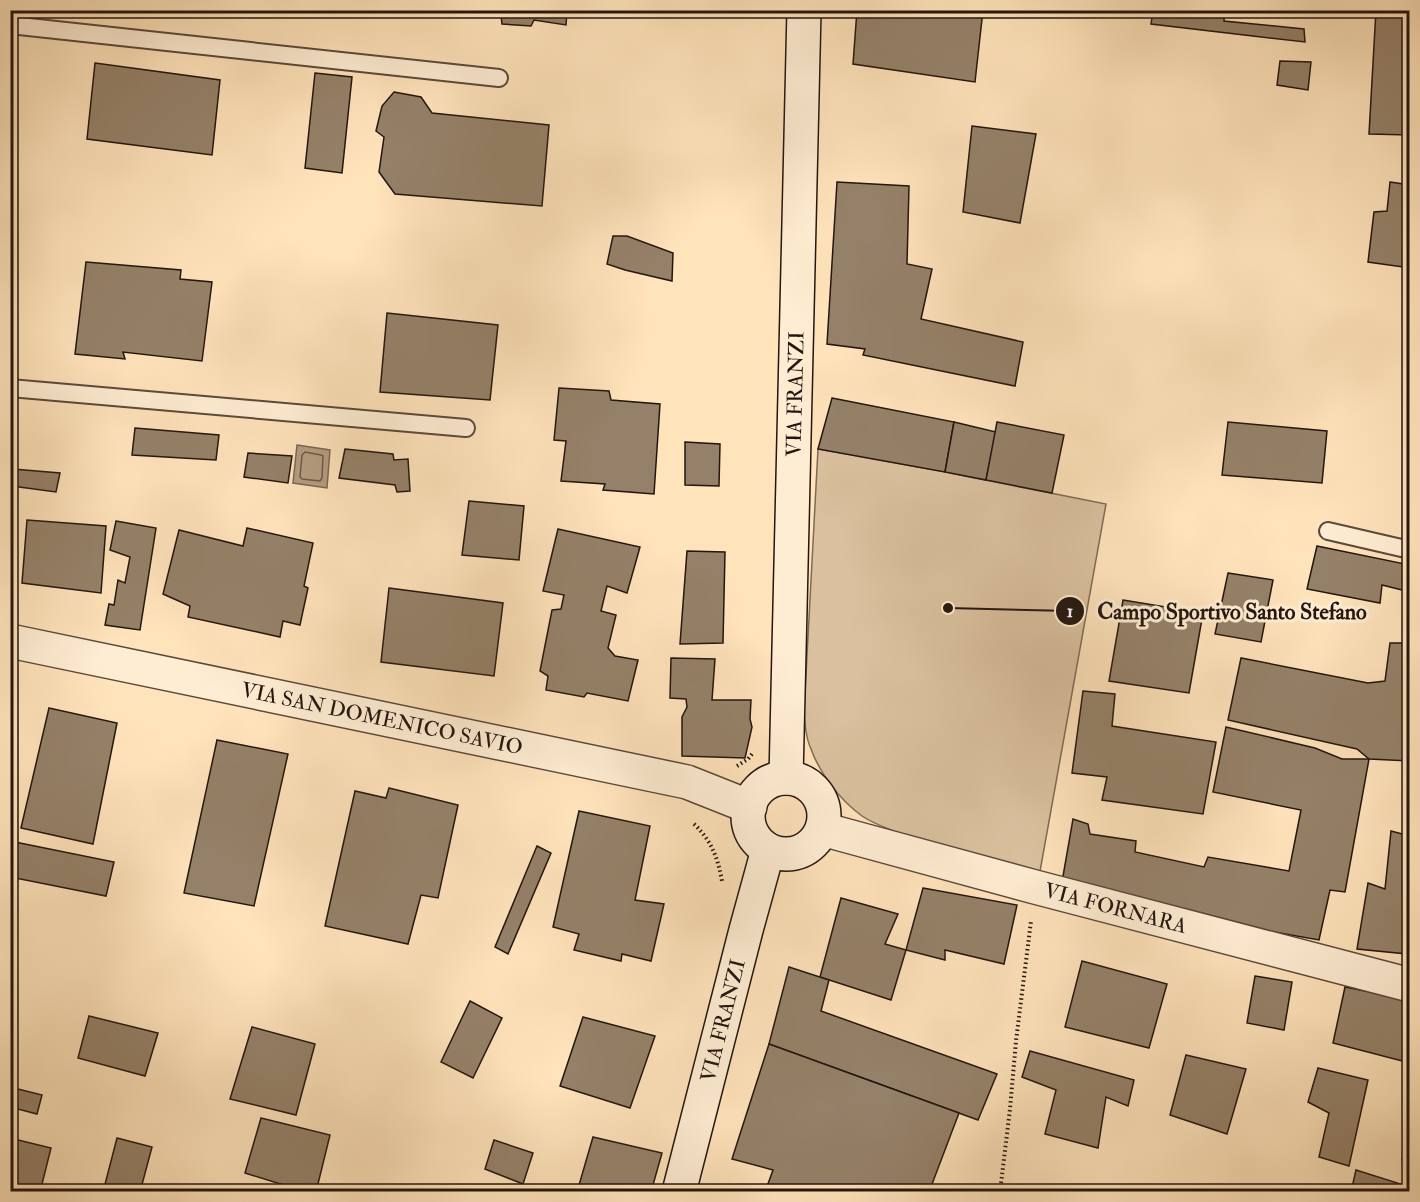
<svg xmlns="http://www.w3.org/2000/svg" width="1420" height="1202" viewBox="0 0 1420 1202" font-family="'IM FELL Double Pica',serif">
	<style>
		.green { fill: #dac09e; stroke: #7e6b57; stroke-width: 1.5 }
		.water { fill: #b49d81; stroke: #7a6754; stroke-width: 1.5 }
		.lines { fill: none; stroke-linecap: round; stroke-linejoin: round }
		.shore { stroke: #6c5a48; stroke-width: 1.5 }
		.building { fill: #958169; stroke: #231610; stroke-width: 1.5 }
		.service-casing { stroke: #5a493b; stroke-width: 20 }
		.minor-casing { stroke: #5a493b; stroke-width: 36 }
		.tertiary-casing { stroke: #5a493b; stroke-width: 36 }
		.secondary-casing { stroke: #231610; stroke-width: 36 }
		.path { stroke: #231610; stroke-width: 4; stroke-dasharray: 1.5 3; stroke-linecap: butt }
		.service { stroke: #ffedd3; stroke-width: 16 }
		.minor { stroke: #ffedd3; stroke-width: 33 }
		.tertiary { stroke: #ffedd3; stroke-width: 33 }
		.secondary { stroke: #ffedd3; stroke-width: 33 }
		.labels { text-anchor: middle; dominant-baseline: central; stroke-width: 6; stroke-linejoin: round; paint-order: stroke }
		.street-label { font-size: 21px; fill: #231610; stroke: #ffedd3 }
		.leader { fill: none; stroke: #231610; stroke-width: 2 }
		.callout-dot { fill: #231610; stroke: #ffedd3; stroke-width: 2 }
		.mark-label { font-size: 18px; text-anchor: middle; font-weight: bold; fill: #fff }
		.callout-label { font-size: 22px; text-anchor: middle; font-weight: bold; fill: #231610; stroke: #ffedd3; stroke-width: 6; stroke-linejoin: round; paint-order: stroke }
	</style>
	<rect width="100%" height="100%" fill="#ffe3bb"/>
	<filter id="stains"><feTurbulence type="fractalNoise" baseFrequency=".00333" numOctaves="4"/><feColorMatrix values="0 0 0 0 .2 0 0 0 0 .09 0 0 0 0 .02 0 0 0 .5 -.17"/></filter>
	<radialGradient id="worn" r=".72"><stop offset=".6" stop-color="#630" stop-opacity="0"/><stop offset="1" stop-color="#630" stop-opacity=".3"/></radialGradient>
	<path class="green" d="M818,449l127,23 161,32 -67,373 -143,-45c-12,-5 -24,-9 -34,-16 -22,-16 -42,-42 -51,-67 -5,-11 -6,-24 -7,-37z"/>
	<path class="water" d="M297,445l33,5 -3,38 -34,-5z"/>
	<g class="lines">
		<path class="shore" d="M305,452l16,3 2,1 -1,22 -2,3 -18,-2 -2,-2 2,-22z"/>
	</g>
	<g class="building">
		<path d="M466,10h101l-1,15 -32,-5 -3,6 -29,-2 -1,-8z"/>
		<path d="M857,10h126l-8,72 -122,-18z"/>
		<path d="M1028,10h47v6z"/>
		<path d="M1153,10h72l-1,11 80,8 1,13 -154,-18z"/>
		<path d="M1376,10h34v125l-41,-1z"/>
		<path d="M1280,61l31,1 -3,28 -31,-5z"/>
		<path d="M95,63l125,17 -8,75 -125,-16z"/>
		<path d="M315,73l37,4 -10,96 -37,-5z"/>
		<path d="M394,92l27,5 11,16 117,12 -7,81 -147,-12 -16,-22 5,-35 -8,-6 6,-25z"/>
		<path d="M972,126l64,8 -16,89 -57,-11z"/>
		<path d="M837,182l72,4 -2,78 25,5 -11,50 102,23 -8,44 -152,-31 2,-6 -38,-5z"/>
		<path d="M1390,182l20,3v83l-42,-6 6,-50 13,-1z"/>
		<path d="M613,236h14l46,17 -1,28 -47,-11 -18,-6z"/>
		<path d="M86,262l95,8 -1,9 32,3 -10,79 -79,-9 2,7 -50,-5z"/>
		<path d="M387,313l111,12 -8,75 -110,-8z"/>
		<path d="M559,388l50,3 2,9 49,4 -6,90 -51,-4 2,-6 -44,-3 5,-40 -12,-1z"/>
		<path d="M832,398l122,24 -9,50 -127,-23z"/>
		<path d="M954,422l42,10 -10,48 -41,-8z"/>
		<path d="M997,422l67,13 -12,58 -66,-13z"/>
		<path d="M1228,422l99,9 -5,52 -100,-8z"/>
		<path d="M135,428l84,7 -3,25 -84,-5z"/>
		<path d="M685,442l35,2 -1,42 -34,-1z"/>
		<path d="M345,449l48,5 1,6 14,-1 2,32 -13,1 -2,-7 -56,-7z"/>
		<path d="M248,453l44,3 -4,27 -44,-6z"/>
		<path d="M13,469l47,4 -4,19 -44,-6z"/>
		<path d="M469,501l55,5 -5,54 -57,-5z"/>
		<path d="M27,520l79,6 -5,67 -79,-10z"/>
		<path d="M116,521l40,7 -16,102 -35,-5 4,-21 5,1 4,-25 7,3 5,-26 -20,-7z"/>
		<path d="M247,528l66,15 -9,43 4,2 -8,37 -17,-4 -3,16 -92,-20 2,-11 -27,-12 16,-64 64,16z"/>
		<path d="M558,529l82,18 -13,46 -20,-7 -6,25 15,4 -8,33 7,8 23,4 -10,41 -41,-8 -3,4 -38,-7 2,-14 -8,-5 12,-61 9,-1 3,-14 -21,-4z"/>
		<path d="M1317,546l93,19v27l-28,-7 -2,18 -73,-14z"/>
		<path d="M687,551l38,1 -2,91 -43,1z"/>
		<path d="M1228,573l45,7 -12,62 -46,-8z"/>
		<path d="M389,588l114,15 -9,73 -113,-14z"/>
		<path d="M1123,600l80,13 -14,80 -80,-12z"/>
		<path d="M1390,643h20v118l-41,-2 -12,-10 -129,-29 13,-62 127,25 17,-2z"/>
		<path d="M671,658l44,1 -3,41h39l-1,19 2,8 -7,31 -63,-2v-39l5,-10 -1,-8 -16,-1z"/>
		<path d="M1083,691l32,3 -3,32 104,16 -13,72 -101,-14 5,-23 -35,-4z"/>
		<path d="M49,708l68,15 -24,121 -72,-16z"/>
		<path d="M1226,727l89,21 27,11h27l-24,133 -15,-2 -11,50 -67,-12 -190,-46 11,-63 15,5 2,10 46,7 -1,11 69,15 4,-10 81,14 12,-61 -88,-18z"/>
		<path d="M217,740l71,14 -34,152 -70,-13z"/>
		<path d="M389,788l69,17 -20,93 -17,-3 -13,49 -83,-18 30,-135 31,7z"/>
		<path d="M579,811l71,15 -15,74 29,4 -13,57 -29,-7 -1,7 -47,-11 5,-16 -26,-7z"/>
		<path d="M1391,831l19,5v128l-3,-10 -50,-5 11,-66 17,6z"/>
		<path d="M10,841l104,21 -8,34 -96,-19z"/>
		<path d="M537,846l14,7 -43,101 -13,-7z"/>
		<path d="M923,888l94,17 -13,59 -59,-14v10l-39,-10z"/>
		<path d="M841,898l57,16 -13,30 21,6 -15,50 -71,-23z"/>
		<path d="M1082,961l85,23 -18,64 -84,-21z"/>
		<path d="M789,967l40,13 -8,31 176,63 -19,46 -209,-76z"/>
		<path d="M1255,976l37,6 -8,48 -37,-7z"/>
		<path d="M1345,987l65,13v63l-77,-20z"/>
		<path d="M470,1001l32,17 -29,60 -32,-16z"/>
		<path d="M89,1016l69,17 -13,43 -67,-18z"/>
		<path d="M583,1017l72,19 -25,72 -70,-22z"/>
		<path d="M252,1027l63,17 -19,71 -66,-16z"/>
		<path d="M769,1044l190,69 -30,79h-164l8,-22 -41,-11z"/>
		<path d="M1030,1051l104,29 -6,26 -22,-9 -8,51 -53,-14 11,-44 -34,-13z"/>
		<path d="M1186,1055l60,14 -19,65 -57,-19z"/>
		<path d="M1318,1068l50,12 -19,86 -30,-9 10,-44 -21,-11z"/>
		<path d="M10,1087l32,8 -5,19 -27,-7z"/>
		<path d="M261,1118l69,17 -14,57h-10l-61,-19z"/>
		<path d="M1410,1119v43l-8,-2z"/>
		<path d="M593,1137l69,16 -11,39h-74z"/>
		<path d="M10,1138l41,10 -11,44h-30z"/>
		<path d="M117,1138l35,9 -12,45h-37z"/>
		<path d="M494,1140l39,13 -10,31 -38,-15z"/>
		<path d="M1356,1170l54,17v5h-59z"/>
		<path d="M1014,1186l31,6h-32z"/>
	</g>
	<g class="lines">
		<g class="service-casing">
			<g id="service">
				<path d="M10,25l489,53"/>
				<path d="M10,388l456,40"/>
				<path d="M1328,531l82,19"/>
			</g>
		</g>
		<g class="minor-casing">
			<g id="minor">
				<path id="s1" d="M822,829l213,58 375,98"/>
			</g>
		</g>
		<g class="tertiary-casing">
			<g id="tertiary">
				<path id="s2" d="M10,641l677,141 63,25"/>
			</g>
		</g>
		<g class="secondary-casing">
			<g id="secondary">
				<path id="s3" d="M786,778l18,-768"/>
				<circle cx="786" cy="816" r="38"/>
				<path id="s4" d="M679,1192l67,-262 22,-80"/>
			</g>
		</g>
		<g class="path">
			<path d="M737,766l11,-7 4,-5"/>
			<path d="M694,824c17,16 24,34 28,57"/>
			<path d="M1000,1192l10,-83 6,-68 15,-120"/>
		</g>
		<use href="#service" class="service"/>
		<use href="#minor" class="minor"/>
		<use href="#tertiary" class="tertiary"/>
		<use href="#secondary" class="secondary"/>
	</g>
	<g class="labels">
		<g class="street-label">
			<text stroke="none"><textPath href="#s3" startOffset="384">VIA FRANZI</textPath></text>
			<text stroke="none"><textPath href="#s2" startOffset="380">VIA SAN DOMENICO SAVIO</textPath></text>
			<text stroke="none"><textPath href="#s1" startOffset="304">VIA FORNARA</textPath></text>
			<text stroke="none"><textPath href="#s4" startOffset="177">VIA FRANZI</textPath></text>
		</g>
	</g>
	<path class="leader" d="M948 608L1070 611"/>
	<g class="callout-dot">
		<circle cx="948" cy="608" r="6"/>
		<circle cx="1070" cy="611" r="15"/>
	</g>
	<g class="mark-label">
		<text x="1070" y="617">1</text>
	</g>
	<g class="callout-label">
		<text x="1232" y="619">Campo Sportivo Santo Stefano</text>
	</g>
	<rect width="1420" height="1202" fill="none" stroke="#ffe3bb" stroke-width="36"/>
	<rect x="12" y="12" width="1396" height="1178" fill="none" stroke="#231610" stroke-width="3"/>
	<rect x="18" y="18" width="1384" height="1166" fill="none" stroke="#231610" stroke-width="1.5"/>
	<rect width="100%" height="100%" filter="url(#stains)"/>
	<rect width="100%" height="100%" fill="url(#worn)"/>
</svg>
